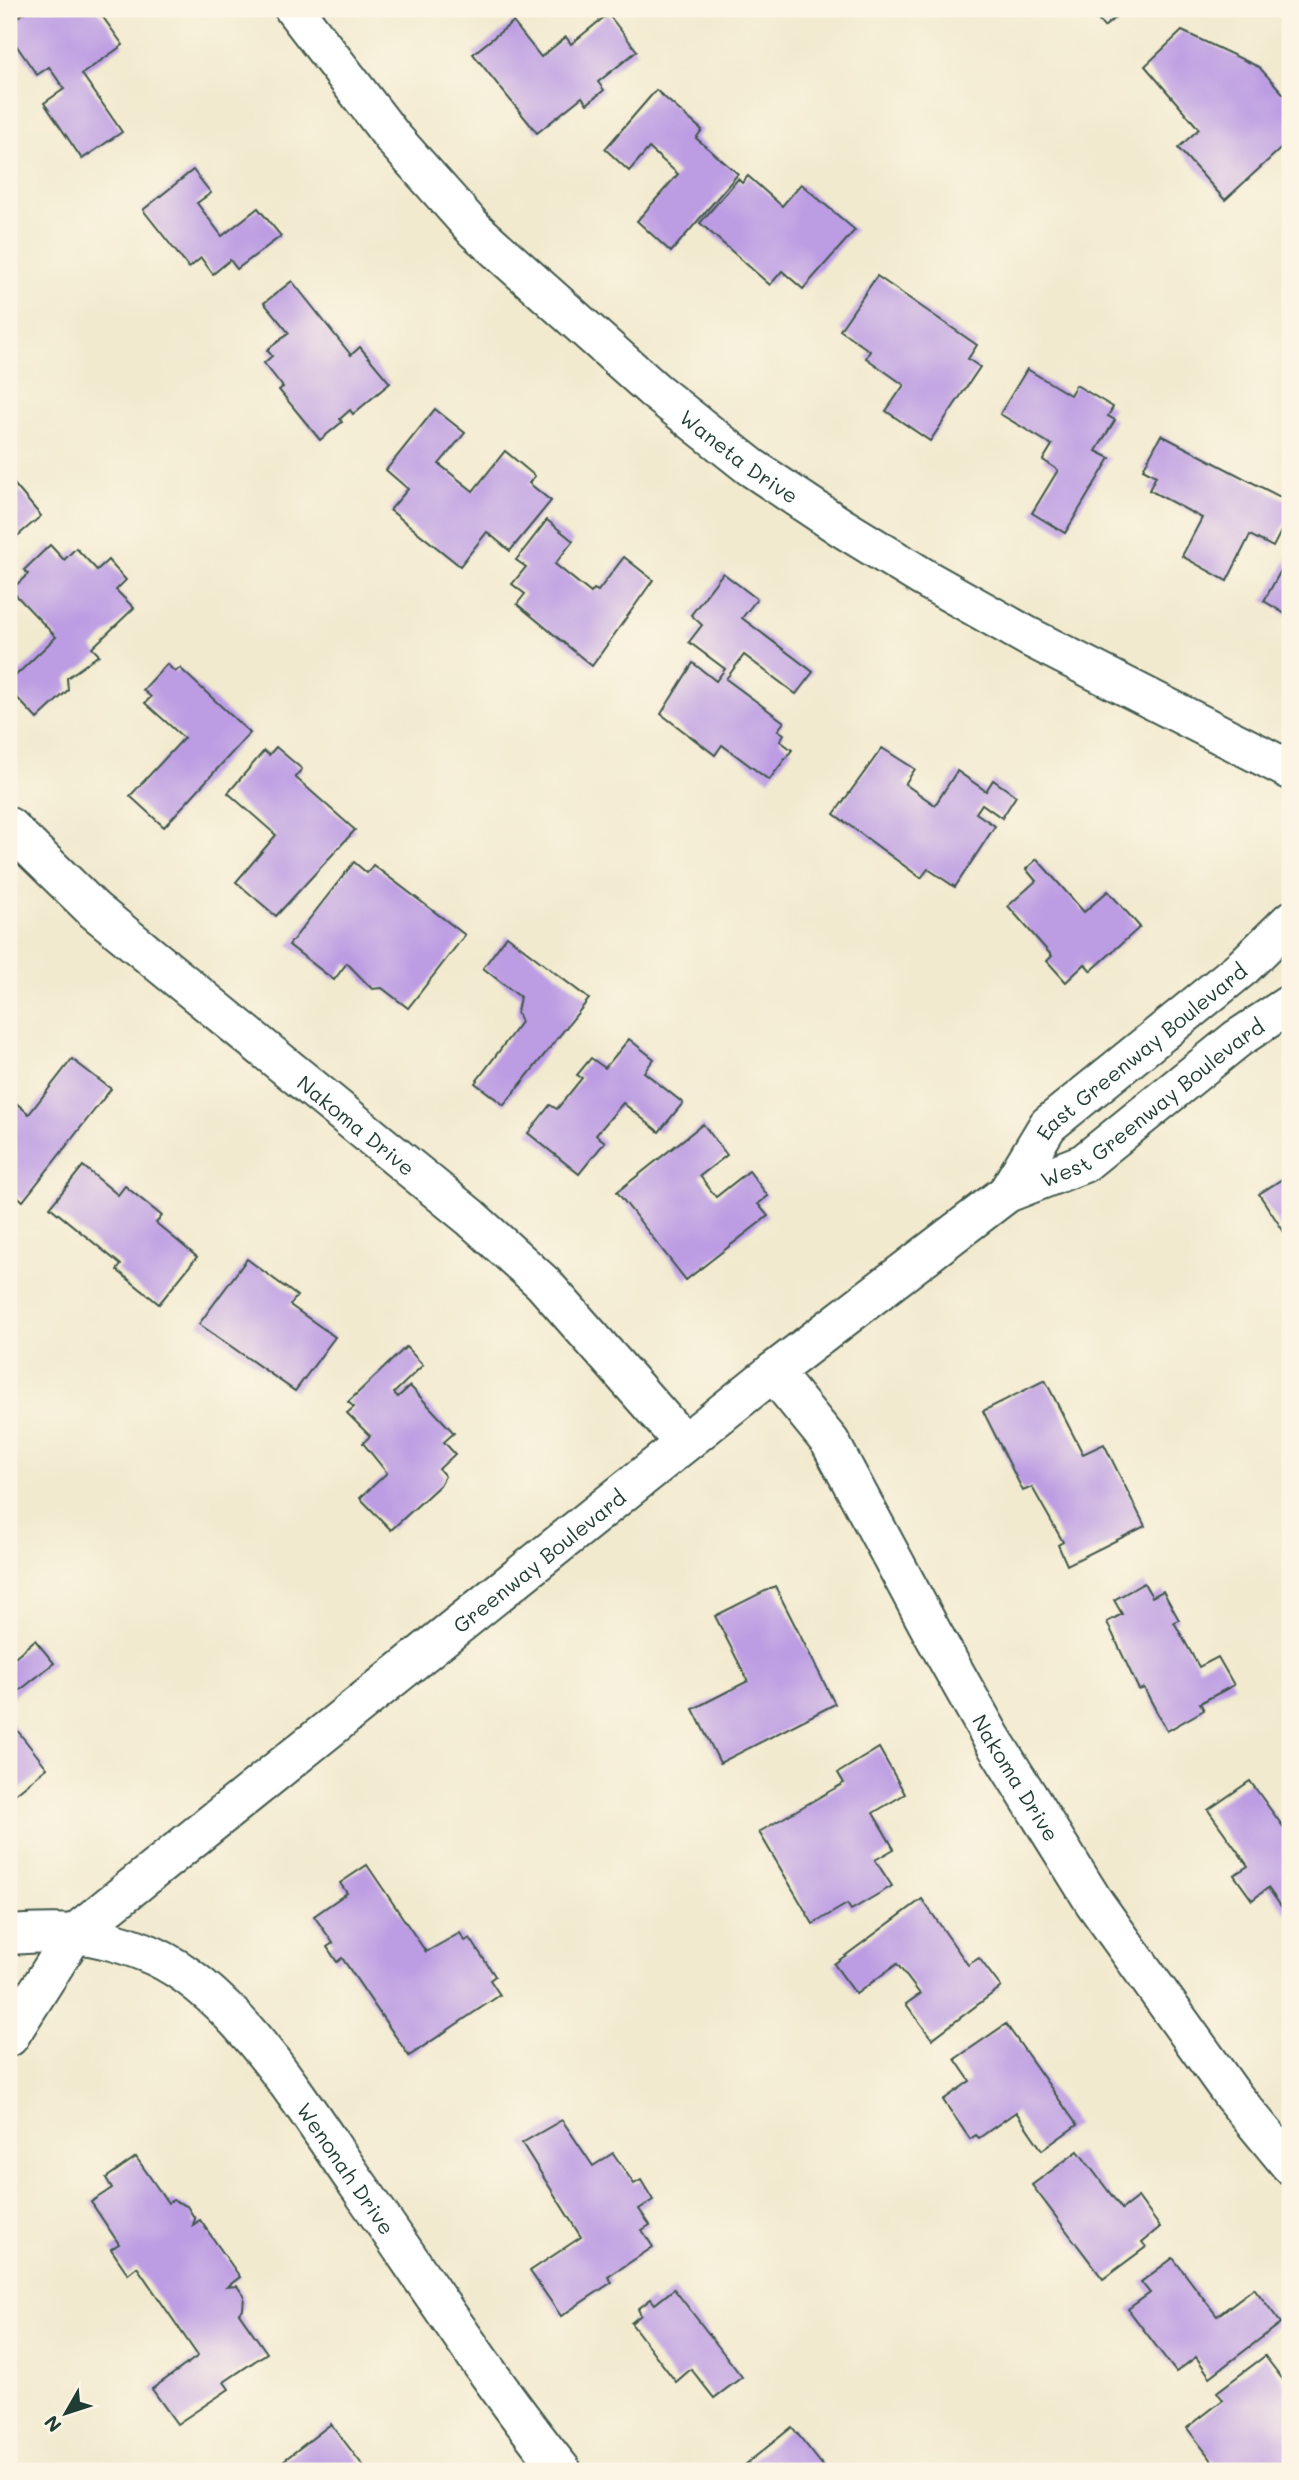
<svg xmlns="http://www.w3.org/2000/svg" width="1299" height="2480" viewBox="0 0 1299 2480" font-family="Mali,sans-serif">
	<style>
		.building { fill: #bc9ce3 }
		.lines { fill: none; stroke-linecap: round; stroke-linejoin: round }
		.street-casing { stroke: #3f574b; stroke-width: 42 }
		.street { stroke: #fff; stroke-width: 38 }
		.labels { text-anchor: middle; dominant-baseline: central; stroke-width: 6; stroke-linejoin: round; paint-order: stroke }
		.street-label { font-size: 21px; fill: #1f3d34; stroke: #fcf5e5 }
	</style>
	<rect width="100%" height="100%" fill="#fcf5e5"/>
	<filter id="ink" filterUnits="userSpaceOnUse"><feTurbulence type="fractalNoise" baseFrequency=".0143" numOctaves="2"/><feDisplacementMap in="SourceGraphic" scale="14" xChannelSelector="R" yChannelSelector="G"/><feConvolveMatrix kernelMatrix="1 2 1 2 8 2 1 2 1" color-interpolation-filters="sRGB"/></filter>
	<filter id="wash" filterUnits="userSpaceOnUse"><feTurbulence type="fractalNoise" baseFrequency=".00686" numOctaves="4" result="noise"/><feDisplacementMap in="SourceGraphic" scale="28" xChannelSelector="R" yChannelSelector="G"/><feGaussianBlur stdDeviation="1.57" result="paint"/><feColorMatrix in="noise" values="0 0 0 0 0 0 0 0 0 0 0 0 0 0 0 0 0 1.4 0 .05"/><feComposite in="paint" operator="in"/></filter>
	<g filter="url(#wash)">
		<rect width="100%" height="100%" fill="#f2eacf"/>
		<g id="blocks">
			<g class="building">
				<path d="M30,9h67l26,36 -41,29 40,58 -40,27 -38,-56 20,-14 -15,-22 -12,8 -28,-40v-12z"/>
				<path d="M1089,9h36l-21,18z"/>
				<path d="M608,14l29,37 -39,31 6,8 -17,14 -5,-7 -45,36 -64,-79 40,-32 28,35 25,-20 5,7z"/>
				<path d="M1182,31l77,36 31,34v43l-2,-2 -63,58 -47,-52 21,-19 -54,-63z"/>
				<path d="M656,90l46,40 -6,8 42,36 -67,78 -34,-31 41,-47 -29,-26 -20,23 -24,-22z"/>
				<path d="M193,170l18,23 -14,10 25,33 36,-28 23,28 -44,33 -7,-9 -17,14 -12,-16 -12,10 -46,-58z"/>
				<path d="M748,176l34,30 19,-22 54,46 -52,59 -21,-18 -12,14 -70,-62 38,-44 4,4z"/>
				<path d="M877,276l100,69 -9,14 12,8 -50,74 -44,-30 18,-26 -38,-27 4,-7 -30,-21z"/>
				<path d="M292,281l59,74 9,-8 30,36 -37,31 -3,-4 -10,9 2,3 -22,18 -41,-50 4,-3 -19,-24 8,-7 -5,-6 22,-17 -25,-30z"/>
				<path d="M1027,369l43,26 6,-10 37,22 -5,9 7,4 -19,31 14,7 -45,75 -33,-20 26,-43 -15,-10 9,-15 -52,-31z"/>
				<path d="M435,409l30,24 -26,31 34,27 32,-40 30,25 -6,7 22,18 -41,50 -23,-19 -27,34 -70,-56 18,-21 -22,-19z"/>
				<path d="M1161,435l129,67v12l-17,33 -23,-12 -23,46 -45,-25 20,-38 -53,-28 7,-14 -13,-7z"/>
				<path d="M9,478l32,38 -32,27z"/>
				<path d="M547,520l26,21 -18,23 36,29 3,-4 4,2 26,-34 29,23 -61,86 -75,-62 8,-10 -13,-10 14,-17 -10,-7z"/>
				<path d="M50,545l14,15 12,-12 21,22 11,-10 18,20 -10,10 18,18 -42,40 7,7 -32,23 1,12 -31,29 -28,-30v-7l47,-45 -45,-47 17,-16 -4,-4z"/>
				<path d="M1290,554v54l-3,7 -23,-14z"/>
				<path d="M723,573l34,26 -15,19 71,54 -17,22 -52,-39 -18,24 58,43 -6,8 6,4 -4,7 12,9 -23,30 -47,-35 -7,10 -54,-41 32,-51 23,18 9,-12 -36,-27 13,-17 -11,-10z"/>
				<path d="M167,664l8,8 5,-4 70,65 -86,94 -34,-31 54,-58 -39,-35 6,-6 -8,-7z"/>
				<path d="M276,747l26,22 -7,8 60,53 -79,86 -40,-34 40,-47 -48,-42 36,-42 5,4z"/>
				<path d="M882,748l33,21 -10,15 30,21 22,-34 29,20 7,-11 23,16 -14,22 -20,-14 -6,9 19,13 -40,61 -27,-18 -7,9 -87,-64z"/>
				<path d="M1037,859l47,53 24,-21 32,36 -49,44 -6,-7 -19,18 -19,-21 5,-5 -44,-50 28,-25 -10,-12z"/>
				<path d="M354,862l13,11 6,-8 92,70 -57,73 -26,-20 -10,1 -25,-26 -13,17 -45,-35z"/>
				<path d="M507,936l82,63 -85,106 -29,-22 46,-61 -4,-10 3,-15 -37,-29z"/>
				<path d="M629,1039l25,20 -10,13 39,31 -24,29 -36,-29 -27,32 9,7 -26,32 -51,-41 22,-28 7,4 25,-31 -5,-3 14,-17 14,10z"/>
				<path d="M72,1059l39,30 -88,112 -14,-12v-92l20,17z"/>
				<path d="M703,1124l24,31 -27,21 16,21 33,-26 19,25 -10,8 10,12 -82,64 -69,-88z"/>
				<path d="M83,1166l35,29 7,-9 37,30 -6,7 41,34 -38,47 -42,-34 4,-5 -71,-58z"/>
				<path d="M1290,1174v67l-31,-47z"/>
				<path d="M247,1259l50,37 -7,9 45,32 -40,54 -96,-67z"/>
				<path d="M406,1347l17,18 -29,28 4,4 12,-11 44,47 -10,9 11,12 -16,15 6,7 -5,9 -49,45 -31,-32 27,-25 -24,-30 7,-7 -23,-23 7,-6 -6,-5z"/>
				<path d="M1045,1380l38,74 21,-10 41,82 -78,39 -9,-20 5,-3 -31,-55 -9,4 -40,-80z"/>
				<path d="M1144,1583l8,14 11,-6 16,29 -5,2 25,45 19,-10 16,28 -34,18 4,7 -37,21 -23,-43 -5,2 -32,-68 15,-8 -8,-14z"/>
				<path d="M775,1586l60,118 -115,59 -27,-54 55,-28 -33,-65z"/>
				<path d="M35,1640l19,23 -45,36v-37z"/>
				<path d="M9,1720l38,48 -38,31z"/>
				<path d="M879,1748l26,46 -32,19 21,36 -19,11 17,26 -41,24 -4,-6 -34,20 -54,-92 85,-49 -6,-10z"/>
				<path d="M1250,1781l34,47 6,-4v95l-22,-31 -16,12 -18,-25 14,-9 -40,-56z"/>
				<path d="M367,1865l59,87 34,-19 5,8 5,-3 25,38 -5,4 10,15 -91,61 -67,-98 -5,4 -10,-15 6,-4 -19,-27 33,-23 -7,-10z"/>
				<path d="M922,1899l46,66 11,-7 22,29 -69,52 -26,-35 14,-10 -23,-30 -41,30 -22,-30z"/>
				<path d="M1006,2024l71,101 -35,25 -26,-38 -37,26 -3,-3 -6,4 -27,-39 27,-19 -15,-22z"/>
				<path d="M562,2120l31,46 20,-13 21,31 7,-4 12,20 -14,9 11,16 -8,5 11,17 -45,30 4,5 -51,34 -31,-45 51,-34 -59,-94z"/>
				<path d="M1078,2151l44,58 16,-12 22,30 -18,15 4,5 -43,32 -71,-94z"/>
				<path d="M136,2157l32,46 5,-3 14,6 8,13 -2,6 7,-5 40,57 -13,10 10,-1 7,10 -1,13 -4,4 28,40 -43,29 5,7 -52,35 -25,-35 46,-33 -61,-89 -9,7 -17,-25 8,-5 -28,-42 21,-14 -6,-10z"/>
				<path d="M1173,2258l44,58 37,-28 27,35 -71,54 -14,-20 -20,15 -48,-63 22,-16 -9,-11z"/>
				<path d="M674,2289l68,88 -28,21 -23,-29 -15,13 -45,-59 10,-8 -3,-6 13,-10 4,5z"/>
				<path d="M1265,2356l25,33v70l-16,12h-54l-33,-43 36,-28 -6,-8z"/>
				<path d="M331,2424l36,47h-97z"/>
				<path d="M792,2427l35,44h-77l-5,-6z"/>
			</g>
		</g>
	</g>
	<g filter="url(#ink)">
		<use href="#blocks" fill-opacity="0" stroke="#3f574b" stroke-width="2"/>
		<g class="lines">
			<g class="street-casing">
				<g id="street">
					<path id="s1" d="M294,9l100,130 81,91 180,161 96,76 90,60 83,51 105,59 261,133"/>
					<path id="s2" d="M9,827l85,83 376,307 73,66 141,160"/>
					<path id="s3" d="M1007,1193l41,-68 195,-158 47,-46"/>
					<path id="s4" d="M773,1372l57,70 102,190 59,105 103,165 139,194 57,69"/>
					<path id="s5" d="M9,1935c21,-1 42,-3 63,-1 24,1 60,12 82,22 84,39 150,152 202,226 68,97 132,197 206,289"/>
					<path id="s6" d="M9,2037l65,-103 699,-562 234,-179 77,-30 153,-124 53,-35"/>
				</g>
			</g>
			<use href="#street" class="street"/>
		</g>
	</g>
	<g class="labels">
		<g class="street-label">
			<text stroke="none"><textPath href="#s1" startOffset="634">Waneta Drive</textPath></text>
			<text stroke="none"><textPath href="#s3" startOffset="198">East Greenway Boulevard</textPath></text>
			<text stroke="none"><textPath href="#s6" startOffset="1486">West Greenway Boulevard</textPath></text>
			<text stroke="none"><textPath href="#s2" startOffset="458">Nakoma Drive</textPath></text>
			<text stroke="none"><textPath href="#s6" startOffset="718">Greenway Boulevard</textPath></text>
			<text stroke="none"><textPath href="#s4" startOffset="474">Nakoma Drive</textPath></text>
			<text stroke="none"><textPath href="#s5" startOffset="438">Wenonah Drive</textPath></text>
		</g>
	</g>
	<rect width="1299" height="2480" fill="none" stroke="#fcf5e5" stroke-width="35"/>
	<g transform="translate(66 2413) rotate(231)" stroke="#fcf5e5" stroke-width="5" paint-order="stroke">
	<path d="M0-5L12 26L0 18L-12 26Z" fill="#1f3d34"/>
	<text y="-10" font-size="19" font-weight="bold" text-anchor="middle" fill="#1f3d34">N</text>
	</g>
</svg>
